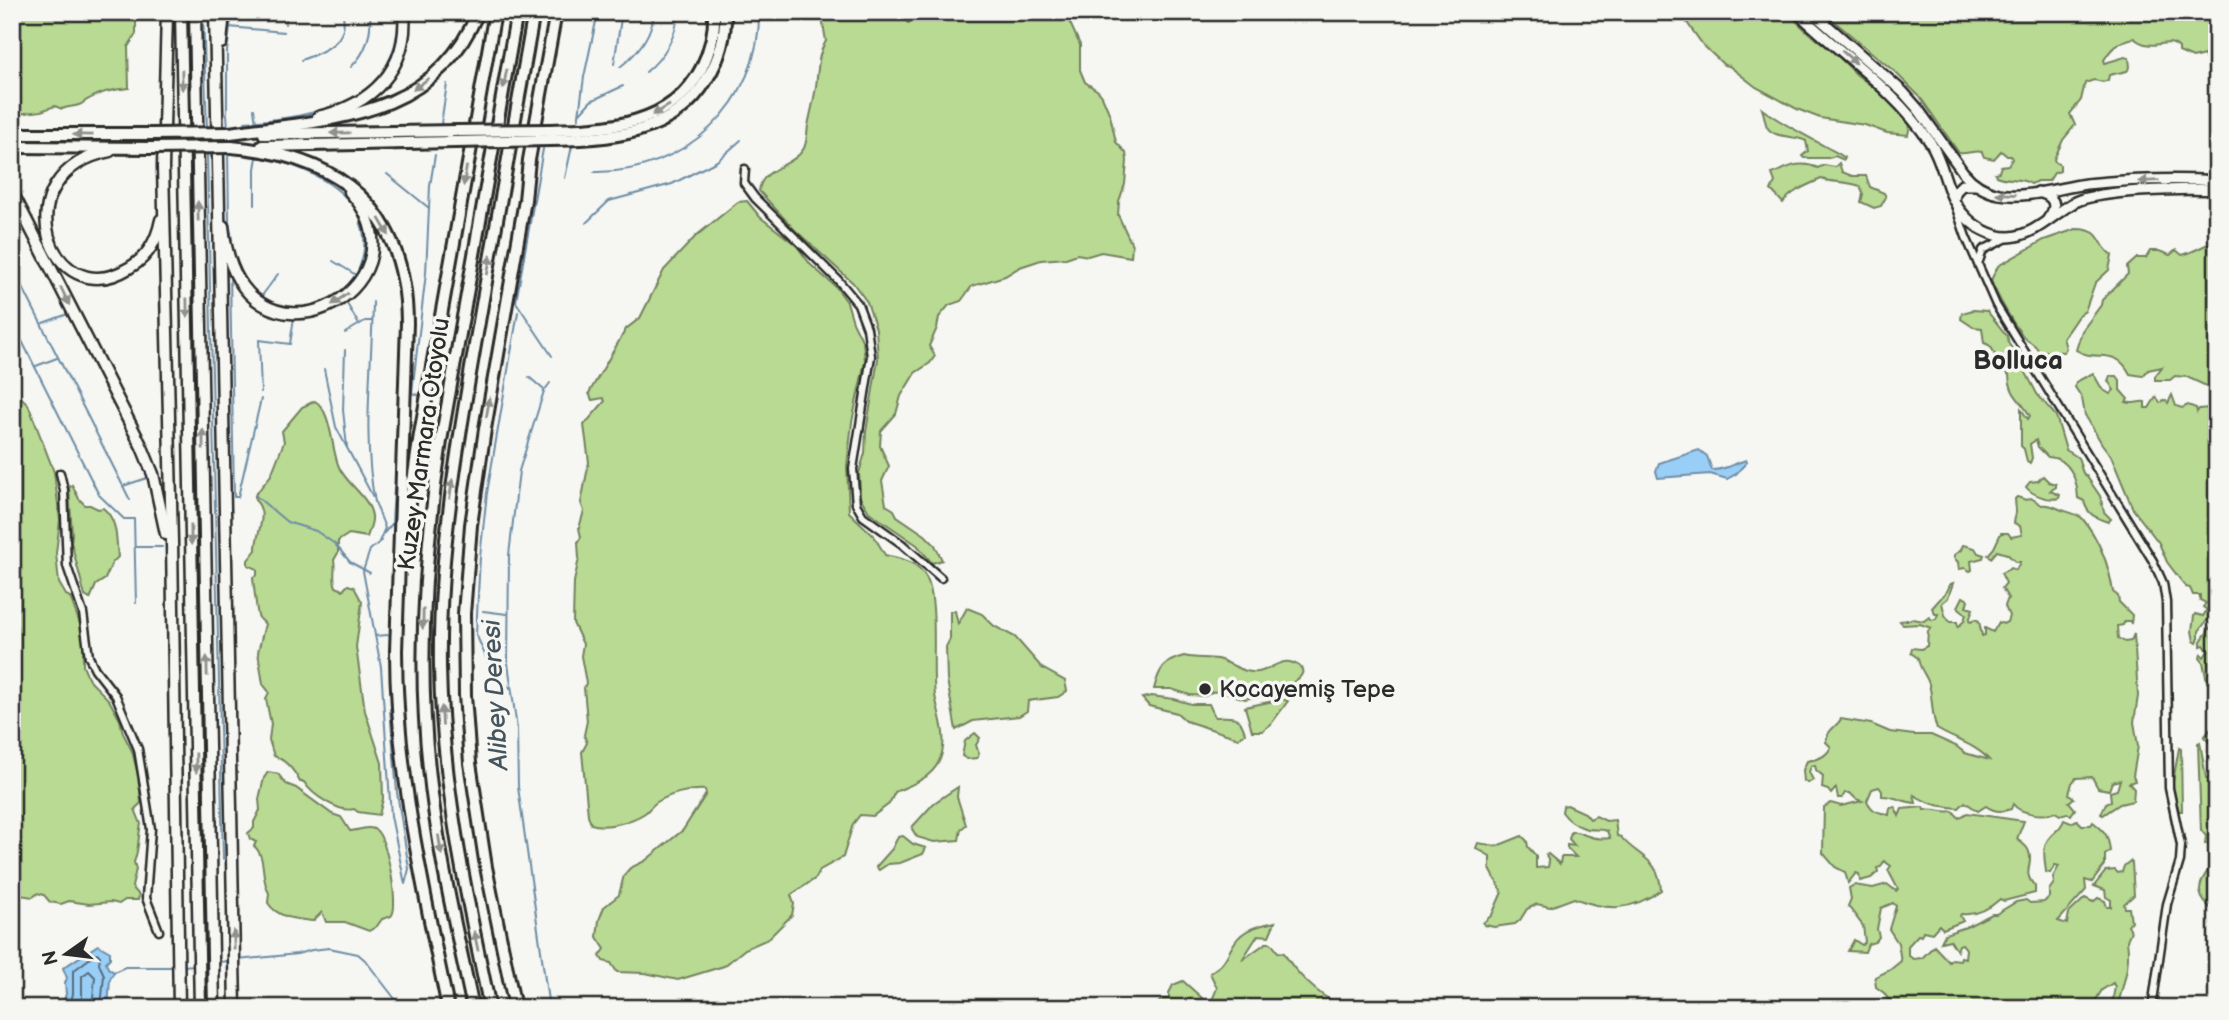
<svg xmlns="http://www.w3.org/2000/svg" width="2229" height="1020" viewBox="0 0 2229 1020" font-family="'Balsamiq Sans',sans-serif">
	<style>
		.green { fill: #b9da93; stroke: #72825f; stroke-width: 2 }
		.water { fill: #99cef7; stroke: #6d8da5; stroke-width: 2 }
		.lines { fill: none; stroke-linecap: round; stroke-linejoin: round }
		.shore { stroke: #576c7d; stroke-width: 2 }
		.stream { stroke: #6d8da5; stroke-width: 2 }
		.minor-casing { stroke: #2b2b2b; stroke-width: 11 }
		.secondary-casing { stroke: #2b2b2b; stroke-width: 14 }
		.trunk-casing { stroke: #2b2b2b; stroke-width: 15 }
		.motorway-casing { stroke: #2b2b2b; stroke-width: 16 }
		.minor { stroke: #f6f6f2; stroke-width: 6 }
		.secondary { stroke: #f6f6f2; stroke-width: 9 }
		.trunk { stroke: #f6f6f2; stroke-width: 10 }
		.motorway { stroke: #f6f6f2; stroke-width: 10 }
		.motorway-bridge-casing { stroke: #2b2b2b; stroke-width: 16; stroke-linecap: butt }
		.motorway-bridge { stroke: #f6f6f2; stroke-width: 10 }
		.oneway { fill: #90908e }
		.poi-dot { fill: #2b2b2b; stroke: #f6f6f2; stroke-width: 2.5 }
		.labels { text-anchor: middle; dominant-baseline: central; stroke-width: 7; stroke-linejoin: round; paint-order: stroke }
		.street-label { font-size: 24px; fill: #2b2b2b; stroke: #f6f6f2 }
		.poi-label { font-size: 24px; fill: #2b2b2b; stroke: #f6f6f2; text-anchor: start }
		.neighbourhood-label { font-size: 26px; font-weight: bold; fill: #2b2b2b; stroke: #f6f6f2 }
		.water-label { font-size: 26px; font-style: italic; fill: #46545e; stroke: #f6f6f2 }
	</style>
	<rect width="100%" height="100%" fill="#f6f6f2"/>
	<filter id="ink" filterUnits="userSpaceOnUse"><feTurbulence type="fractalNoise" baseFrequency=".0143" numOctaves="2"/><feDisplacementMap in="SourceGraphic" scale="14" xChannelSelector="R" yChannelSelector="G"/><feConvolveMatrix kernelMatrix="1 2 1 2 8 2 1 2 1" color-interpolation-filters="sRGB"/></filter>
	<g filter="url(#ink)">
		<g class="green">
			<path d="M12,12h124v22l-8,13 1,41c-13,1 -28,4 -40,11 -3,1 -6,5 -10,6 -5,2 -10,1 -17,4l-7,-3 -14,5 -23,3 -6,-6z"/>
			<path d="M821,12h64l15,2 8,9 9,-4 3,-7h145l15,33v25l5,12 13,9 4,5 8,19 6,27 10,11 1,8 -2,23 -6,17 -1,14 14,30 -1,12 -30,-5 -13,4 -11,-2 -11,4 -25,2 -21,7 -15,9 -33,10 -11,15 -12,4 -10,12 -2,11 -8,18 6,10 -5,7 -15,10 -14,23 -5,18 -15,17 -1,15 9,20 -7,15 4,24 8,5 3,6 28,19 10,10 7,15 -10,3 -15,-18 -48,-33 -11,-18 2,-5 -1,-16 6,-20 1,-21 12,-73 -2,-30 -9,-27 -14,-19 -59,-54 -35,-38c2,-24 35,-24 45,-43 3,-6 3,-16 4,-22 3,-16 8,-32 9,-49 2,-14 1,-23 9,-36z"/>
			<path d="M1683,12h103l25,23 23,17 23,23 31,23 22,27 -2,10 -21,-2 -22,-8 -45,-7 -23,-9 -41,-22 -27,-21 -5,-1 -21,-20 -20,-28z"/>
			<path d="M1823,12h394v64l-5,-4 -4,2 1,-7 -5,-12 -11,3 -14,-6v-4c-12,-13 -27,6 -45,-10 -15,3 -23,10 -30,22l1,3 20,-6 4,1 1,9 -3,4 -18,4 -1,5 -5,2 -9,-2 -9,3 -4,17 -11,14 5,11 -12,15 -9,19 1,3 5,3v6l-6,2 -5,8h-12l-6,3c-11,-7 -24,-3 -35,-8l-1,-3 4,-1 2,-6 7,-1 4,-6 -1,-3h-4l-6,-5 -7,8 -10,-2 -2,-5c-6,-2 -15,2 -23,1l-39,-56 -25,-25z"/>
			<path d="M1762,109c20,15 42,25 64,38 7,4 12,5 19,11l-1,2 -9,-4 -6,2h-25l-2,-2 6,-5 -2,-10c-11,-6 -32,-2 -39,-14 -2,-5 -3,-13 -5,-18z"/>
			<path d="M1839,163l3,9 10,4h14l4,11 14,6 2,4 -5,9 -7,2 -13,-6 2,-8 -3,-8c-13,-5 -26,-3 -39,-7 -13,6 -30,12 -38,24l-12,-13 4,-8 -3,-8c17,-7 28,-14 46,-6l6,-3 11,2z"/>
			<path d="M747,201l13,16 36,28 15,20 25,22 11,15 6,20 10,20 2,19 -13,61 -5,44 2,46 25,24 11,19c16,4 31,5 41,22 13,23 5,89 9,118 3,18 12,39 7,58 -6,24 -27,30 -47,39l-6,12 -16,12 -13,-1 -7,9 -10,33 -23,13 -4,8 -25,17 3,9 -2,11 -24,24 -23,10 -21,17 -46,14 -33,-7 -28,-1 -6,-9 -8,-2 -3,-5 5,-7 -8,-12 2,-17 5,-13 15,-12 5,-20 6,-7 15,-7 38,-31 23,-36 -1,-4c-16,-1 -35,4 -48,12 -5,3 -8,8 -12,11 -14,9 -39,16 -54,11l-3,-9 -6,-63 5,-9 -3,-8 3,-14 -3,-33 2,-5 -5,-27 2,-12 -10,-21 1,-41 5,-24 -1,-16 3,-5 -2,-9 5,-17 -3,-8 8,-41 -5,-37 21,-24 -2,-3 -11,2 -3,-7 37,-64 14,-11 24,-48 32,-34 42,-34z"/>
			<path d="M2076,229c29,0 20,16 36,26l-3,15 -14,13 -10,28 -7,5 -15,22 3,10 -2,4 -25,-1c-4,-7 -6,-7 -12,-11 -10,-8 -32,-48 -36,-60l7,-14 46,-26z"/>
			<path d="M2217,241v150l-30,-14 -12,-1 -5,4h-15v-4l7,-9 -14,3 -5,6 -13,-2c-15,-29 -34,-11 -54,-24l6,-19 19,-26 1,-5 26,-26 -1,-7 10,-9h9l4,-7h9l11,4 6,-5 6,5c13,-3 22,-11 35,-14z"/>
			<path d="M1973,310l14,1 20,25 2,8 11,17 17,33 19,22 10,34c19,11 10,7 17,23l4,4 13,19 4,16 7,7 -3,3c-11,-4 -21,-7 -24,-21l-6,-3c-1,-19 -8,-40 -30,-41l-10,-10 -2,-7 -6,4 2,14 -2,5 -3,-2 -3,-12 -3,-3v-37l7,10 2,-3c-10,-18 -20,-20 -21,-41 -18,-11 -10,-28 -25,-32l-2,-15 -9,-1 -12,-8 1,-6z"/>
			<path d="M2093,373l9,16 8,5 4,-4 -6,-9 2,-5h7l3,4v10l8,9 -2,3c7,3 12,-1 19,0v6h4l7,-11 4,6 5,-3 3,3 4,-8 4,11 6,2 6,-3 8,3 1,4 2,-3 10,-1 5,5 3,-2v196l-18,24v7l-2,5 -3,-2 -2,-10 2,-15 1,-2 8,2 4,-6 -4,-3 3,-4 -6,-3v-5h-7l-3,-7 -4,-1 -19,-25 -8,-19 -26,-34 -22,-53 -9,-12 -17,-29 -3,-17 -7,-11 1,-5z"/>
			<path d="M12,389l16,15 26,68 6,48 -4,33 3,30 7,12 4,2 13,35v34l6,14 20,20 11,20 3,13 9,18 7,28 2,24 -6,6 6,15c-3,12 -2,27 -7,38l2,7 -4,18 7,8 -1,5h-13l-6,4 -8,-2 -22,2 -20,-3 -8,3 -11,-2 -6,-7 -6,-2 -5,4 -21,-3z"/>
			<path d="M315,401c17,10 16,48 24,66 8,18 30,29 33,49 1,6 -3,15 -5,21l-18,-3 -11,7v12l-4,7c2,10 -2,18 2,27l7,3 5,-5 6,2 8,15 -6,45 9,64 17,52 1,36 -4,16 -21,-3 -4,-3c-15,4 -42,-14 -50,-27h-4c-6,-12 -14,-22 -26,-26l-5,-16 2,-16 -5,-25 3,-7 -6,-8 -5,-32 7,-28c-2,-3 -6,-5 -7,-8 -1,-3 -5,-36 -5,-39l4,-2v-6l-9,-4v-5l8,-10c-1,-16 14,-36 -1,-50v-5l16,-20 13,-33 -2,-11 20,-24z"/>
			<path d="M2043,476l6,6 7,2v3l-6,4 10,4 -1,3c-10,3 -27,-3 -33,-11l4,-5 8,-1z"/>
			<path d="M72,485l7,14 6,6h5l8,4 5,-1c15,12 13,31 15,49l-6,6 -7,16 -9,6 -6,14 -5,-3 -14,-54 1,-7 -3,-47z"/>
			<path d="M2017,497l9,3 5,-2 11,7c8,-1 12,2 20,5 6,2 15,4 20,8 17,21 27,47 31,74l5,4 1,6 13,13 -1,9 -1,-3h-5l-2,4 -6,1 1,12 7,4 6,-1 3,-7 4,62 -4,26 4,24 -5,30 2,5 -6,2 5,6 -1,12 -13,3 -17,11 -2,-1 5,-11 5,-2 -1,-9 7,-2 3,-10 -8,2 -3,8 -11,-2 -6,-11 -16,1 -4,5 -3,11 5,4 -5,4 6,7 -4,6 -4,-2 -7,2 -5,-3c-11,5 -35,2 -42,-8l-2,5c-8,3 -17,3 -25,-3l-8,5 -13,-9 -6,6c-21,-2 -28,-3 -45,-13l2,8c-13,-1 -21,-7 -34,-7v-5l-3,-4 -7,2 -5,12c7,13 11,10 22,14l1,-7 5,-1 4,9 3,-7 21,-2 1,3c11,-2 19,3 29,1l6,7 8,-5 57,8 -7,18c4,4 10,6 12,13 5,12 -8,20 6,34v7l-31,8 -4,-2c-11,10 -24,17 -39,15l-1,2 3,5 -2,1 -18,7 -4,-4 -7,8 -9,-2 -2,5 -3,-1 -10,11v9l5,4 9,-1 12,-12 15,16 3,-3 8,1 1,-3 4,1 1,-9 -4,-5 -3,1 -2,6 -7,-11 -9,2 4,-8 21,-7 26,-13h4l20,-12 10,-2 4,3 14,-1 5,-5v-7l5,-7 -1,-6 6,-11 -4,-1 -5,8 -4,-1c-1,-11 -5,-26 4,-35 6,-7 10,-7 14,-17l7,3 6,-3 5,5h9l2,-3c13,10 15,13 17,29l-5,4v10l-13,17 -7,-2 1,10 -28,31 9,3 2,-11 16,-15 8,4 5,-4 7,3 2,6h4v-7l-5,-3 -1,-7 -11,-4 12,-15 9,-1 3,3 4,-1 2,-6 6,-5 2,2 2,32 -10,9 1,4h4l2,13 -3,4c6,8 0,9 -1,16 4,24 -4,43 -10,67h-6l4,-21 -2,-4 -11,7 -11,18h-197l-10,-15 -8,-6 -1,-10 15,-7 11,-9 -3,-18 -9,-14 7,-23 -3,-3 -12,5 -4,21 2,8 -4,5 -7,2 -3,8 -17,-1 6,-11 8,5 3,-3 -2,-16 -15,-20 3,-7 -2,-11 5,-3 19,3 14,-4 9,7 2,-2 -10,-19 3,-4 -7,-5 -3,6 -4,1 1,4 -7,6 -11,3 -1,-7 -3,-1 -8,10 -3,-11 -10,-5 -12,-14 1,-46 7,-4 10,3 21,-5 -6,-2 -6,-6h-5l-3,5h-4l-2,-10 -5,6 -3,-4 -6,-2 1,-12 -7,-6 -1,-5 -4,1 -2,6 4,8 -5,3 -4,-2 -1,-11 4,-9c12,-2 19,-4 24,-14l-5,-5c1,-13 10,-14 15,-23l30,5 19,8 24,3h17l25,11 9,7 24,7c-13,-16 -35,-20 -52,-31 -6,-15 -4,-30 -8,-45 -3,-10 -10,-15 -11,-26l-7,-5 1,-5 9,1 6,-3 1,-15 3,-3 -11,-4 -17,1 -3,-4 13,-2 11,2 5,-4 3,3 4,-1 2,-5h-3l-3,-6 15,-17 3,-7 3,-1 -5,15 -6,5 3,12 5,7h7l1,5 6,-6 2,-7 -8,-7 5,-10 5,3 -2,7 7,2 -4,12 2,1 4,-3 4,2 3,15 3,-1v-7l8,4 6,-10 4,2 4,-2 2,-6 -4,-10 3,-8 -6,-10 4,-5 -5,-10 10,-5 5,2 4,-8h-4l-9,-8 -10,-3 -6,7 -3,-3 6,-7 7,-15h7l3,4 11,-2 -2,-9 -6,-3 2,-11 -1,-13z"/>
			<path d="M1963,545l12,3 3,5 6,2 -1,3 -12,3 1,9 -2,1 -5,-3 -6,1 -1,-7 -4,-4v-3l7,-5z"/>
			<path d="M967,608l15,6 12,12 21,11 27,31 23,13 2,10 -9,6 -30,4 -1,10 -8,5 -46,5 -17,9 -9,-50 -1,-33 4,-8v-28h5l3,13z"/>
			<path d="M2217,618v65l-6,-5 -4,4 -4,-20 -3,-4 1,-4 3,3 4,-6 -4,-6 -3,1v-5z"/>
			<path d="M1184,656c11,3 22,1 33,3 13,3 26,15 41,13 11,-1 22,-14 35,-9 31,12 -23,31 -36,31l-3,3 -9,2 -24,-8 -9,1 -7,4 -15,-1 -19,-6h-17c5,-20 10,-28 30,-33z"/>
			<path d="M1151,696l23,3 17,5h18l6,13c17,0 24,-4 30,16l-7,5 -52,-17 -9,-8 -28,-7 -7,-8z"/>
			<path d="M1283,699l5,2 -17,23 -9,7h-10l-7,-24z"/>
			<path d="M2217,722v191c-21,-14 -22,-27 -6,-46l-2,-8 5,-13 -4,-3 -5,1 1,-8 -5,-6 -3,-87 2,-1 6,36 9,5 1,-5 -5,-11v-14l5,-1v-3l-12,-12z"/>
			<path d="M975,733l5,5 -4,7 3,9 -2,4 -10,1 -5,-3 3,-15z"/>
			<path d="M2179,748l2,1 1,62h-3l-7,-24z"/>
			<path d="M268,772l10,2 8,10 10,4 36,26 9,3 9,14c8,0 18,-6 26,-1 11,8 23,75 16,85 -1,2 -7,3 -10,4l-5,7 -8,5 -24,-9h-19l-4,-10 -9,9c-18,-2 -35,-3 -45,-18l1,-10c-9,-15 -2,-36 -15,-47l2,-4 -6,-3 -2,-6 6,-5v-6l6,-12 -1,-11 5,-21z"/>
			<path d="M958,787l-1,10 9,28 -5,4 -2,11 -25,2 -17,-5 -5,-8 1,-3 21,-23z"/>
			<path d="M1567,805l18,8 5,6 6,-3 10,5 9,-1 2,16 4,1c16,20 38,20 40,53 -31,22 -54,21 -87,8l-24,9 -13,-3 -10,5 -7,11 -5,4 -21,3 -9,-2 -2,-2 9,-8 10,-23 -12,-23v-13l-14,-8 2,-5 19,3 25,-10 5,5 1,6 8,9v12l12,-1 1,-5 -3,-7 2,-1 12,10 1,-7h15l-9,-9v-3l8,1 -6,-7 2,-7c8,-1 9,2 17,4 7,3 17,3 22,2l-3,-7c-8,-3 -15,0 -23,-3 -9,-3 -17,-9 -22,-16l1,-6z"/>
			<path d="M903,836l10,8 13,4 -3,6 -23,9 -12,1 -9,6 -3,-3 16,-18 6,-12z"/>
			<path d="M1275,922l-6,14 -11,-1 -16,25 24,-17h5l7,9 6,1c9,17 35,44 54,50l1,5h-130l8,-20 -7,-15c4,-4 10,-6 13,-11 5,-6 7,-13 12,-20 9,-14 26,-17 40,-20z"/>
			<path d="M1183,981l19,17 2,10h-50l8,-9h7v-6l4,-8z"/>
		</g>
		<g class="water">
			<path d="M1699,450l8,6 5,14c15,0 20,-6 34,-10l1,2 -11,12 -9,5 -17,-5 -52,4 -2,-7 3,-8z"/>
			<path d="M98,945l12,7v6l-4,4 2,6 6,4 -4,7 -2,29h-44l-2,-3 4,-11 -1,-11 2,-5 -4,-10z"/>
		</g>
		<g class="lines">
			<g class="shore">
				<path d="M69,1008l4,-14v-23l24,-18 3,3 -1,8 5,11 -3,33"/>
				<path d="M78,1008l4,-11v-21l7,-5 6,6 -3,31"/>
			</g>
			<g class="stream">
				<path d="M203,12l4,118"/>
				<path d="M285,24l3,-12"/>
				<path d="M229,27l55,5"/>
				<path d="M301,60c23,-8 50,-19 41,-48"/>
				<path d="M614,64l8,-52"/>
				<path d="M351,67c16,-15 21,-33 19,-55"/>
				<path d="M620,67c18,-14 32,-31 34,-55"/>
				<path d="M646,72c18,-15 31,-36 32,-60"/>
				<path d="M254,109l2,13"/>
				<path d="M227,112v-61l5,-39"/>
				<path d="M580,113l11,-12 32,-15"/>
				<path d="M226,114h1l1,15"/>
				<path d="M245,122c71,-5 157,-19 153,-110"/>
				<path d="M578,123l6,-46 14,-65"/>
				<path d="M441,124l6,-40"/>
				<path d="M543,149l-27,153 36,54"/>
				<path d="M228,152l1,69 3,19"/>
				<path d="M207,153l16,706"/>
				<path d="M246,156c38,3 80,18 105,47"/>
				<path d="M594,172c90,2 167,-69 165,-160"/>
				<path d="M387,174l42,34"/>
				<path d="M565,178l7,-32"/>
				<path d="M255,205v-36l2,-12"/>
				<path d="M586,223l23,-22 63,-17 45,-23 24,-21"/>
				<path d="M333,261l23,14"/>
				<path d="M12,266l111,220"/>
				<path d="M230,273l4,224h4l23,-98"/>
				<path d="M357,273c8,-17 10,-35 3,-52"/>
				<path d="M234,280l5,8 17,17"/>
				<path d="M347,287l7,-10"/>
				<path d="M261,297l17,-23"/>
				<path d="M346,302l12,21"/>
				<path d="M373,302c-1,65 -11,136 2,200"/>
				<path d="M12,321l87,174 25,24h10l2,84"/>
				<path d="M43,323l25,-9"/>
				<path d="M345,333l20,-12h7"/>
				<path d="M345,350l-2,60 4,37"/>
				<path d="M36,366l21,-8"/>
				<path d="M324,369l12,58 37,70"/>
				<path d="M529,377l15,13"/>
				<path d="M261,392l-2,-52 31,4 4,-26"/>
				<path d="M420,396l-8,-3 14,-120 4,-87 5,-31"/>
				<path d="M256,496l31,26 29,9 19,13 15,18 20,11"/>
				<path d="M130,500l-7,-14 24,-8"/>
				<path d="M375,502l10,26 -6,14"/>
				<path d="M384,533l8,-9 2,-36"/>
				<path d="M381,541l-11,9 -7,21 18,96 10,149 14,68 4,-15 -12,-77 -7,-83"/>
				<path d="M136,547h26"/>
				<path d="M483,611l24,3"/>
				<path d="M375,636l13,-1"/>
				<path d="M491,670l19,18"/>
				<path d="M492,671l-16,-37 4,-77 7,-64 31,-181"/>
				<path d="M238,960l59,-6 15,-4 17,-2 29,6 7,6 37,48"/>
				<path d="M218,962l11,-1"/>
				<path d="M183,966l12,-1"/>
				<path d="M114,972l11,-5h49"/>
				<path d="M549,1008l-31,-221 -1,-58 -9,-66 1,-108 10,-84 25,-80 6,-8"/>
			</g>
			<g class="minor-casing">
				<g id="minor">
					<path d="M745,169l-1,14 11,15 83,82 20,24 9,24 4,28 -18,113 3,35 7,12 39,28 39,34"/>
					<path d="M1956,208l10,29 30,68 157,256 10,22 3,19 3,186 12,57 -1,16 -13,43 -15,104"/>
					<path d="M1978,264l5,-14 24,-12"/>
					<path d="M60,473l4,17 3,76 16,47 6,44 6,12 21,27 22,53 13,80 -5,69 13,33"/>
				</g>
			</g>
			<g class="secondary-casing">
				<g id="secondary">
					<path d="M1797,12c45,43 98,78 133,130 15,22 15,52 33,72 11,13 29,23 46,23 26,-1 45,-24 66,-35 23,-12 113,-14 142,-12"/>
					<path d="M1812,12l91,80 15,17 45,63c9,11 21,19 36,22 27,5 59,-6 87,-10 42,-4 88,-6 131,-3"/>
					<path d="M2038,192c16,4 21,13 10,27"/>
					<path d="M1954,199l2,-8 6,-6h14"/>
				</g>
			</g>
			<g class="trunk-casing">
				<g id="trunk">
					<path d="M167,12l-4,155 9,375 7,466"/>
					<path d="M181,12l19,996"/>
					<path d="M195,12l19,996"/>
					<path d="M215,12l20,996"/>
					<path d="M221,43l3,-31"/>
					<path d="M318,117c53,-12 91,-47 86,-105"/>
					<path d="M110,151c-110,23 -60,165 19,117 18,-10 28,-28 32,-48"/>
					<path d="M12,192l130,255 11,27 13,60"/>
					<path d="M223,226c16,165 215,63 127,-34"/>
				</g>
			</g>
			<g class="motorway-casing">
				<g id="motorway">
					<path d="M550,130c57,-1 122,-4 151,-61 9,-18 14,-37 13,-57"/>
					<path d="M230,133c98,-14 203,-12 248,-121"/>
					<path d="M12,134h140"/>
					<path d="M264,134l194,-3"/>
					<path d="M549,140c59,-1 125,-4 158,-61 13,-21 19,-42 18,-67"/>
					<path d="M262,146l193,-4"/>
					<path d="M12,147l140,1"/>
					<path d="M231,147c110,9 175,62 176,176l-11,328c0,121 28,239 52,357"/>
					<path d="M406,555l4,-53 10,-68 75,-422"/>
					<path d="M473,1008c-17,-80 -36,-159 -44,-240 -12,-109 -4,-219 12,-327l76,-429"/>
					<path d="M490,1008c-24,-113 -48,-225 -50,-341 -2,-124 22,-246 43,-368 17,-95 34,-191 51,-287"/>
					<path d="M515,1008l-29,-141 -16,-104 -5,-68 -1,-81 7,-89 14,-96 40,-229 4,-40 27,-148"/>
				</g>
			</g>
			<use href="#minor" class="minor"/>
			<use href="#secondary" class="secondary"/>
			<use href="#trunk" class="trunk"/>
			<use href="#motorway" class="motorway"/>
			<g class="motorway-bridge-casing">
				<g id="motorway-bridge">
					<path d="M458,131l92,-1"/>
					<path d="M152,134l78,-1"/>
					<path d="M455,142l94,-2"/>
					<path d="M152,148l79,-1"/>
				</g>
			</g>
			<use href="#motorway-bridge" class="motorway-bridge"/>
		</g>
		<defs><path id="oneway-solid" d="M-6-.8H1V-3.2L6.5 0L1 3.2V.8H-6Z" transform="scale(1.75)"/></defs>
		<g class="oneway">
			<use href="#oneway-solid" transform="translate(1849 57) rotate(41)"/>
			<use href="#oneway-solid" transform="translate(505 79) rotate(101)"/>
			<use href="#oneway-solid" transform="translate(182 80) rotate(89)"/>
			<use href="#oneway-solid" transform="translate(421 84) rotate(143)"/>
			<use href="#oneway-solid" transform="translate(661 110) rotate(150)"/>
			<use href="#oneway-solid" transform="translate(340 133) rotate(179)"/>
			<use href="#oneway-solid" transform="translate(83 135) rotate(-179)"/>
			<use href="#oneway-solid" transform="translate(465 176) rotate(99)"/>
			<use href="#oneway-solid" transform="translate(2149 181) rotate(178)"/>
			<use href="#oneway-solid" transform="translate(2006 194) rotate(-177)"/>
			<use href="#oneway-solid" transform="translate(198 211) rotate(-91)"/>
			<use href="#oneway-solid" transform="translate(384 227) rotate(60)"/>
			<use href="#oneway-solid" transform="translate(489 265) rotate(-80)"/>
			<use href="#oneway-solid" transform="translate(65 296) rotate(64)"/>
			<use href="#oneway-solid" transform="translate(340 299) rotate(145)"/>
			<use href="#oneway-solid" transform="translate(187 308) rotate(89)"/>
			<use href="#oneway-solid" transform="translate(488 407) rotate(-81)"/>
			<use href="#oneway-solid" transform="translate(203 439) rotate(-91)"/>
			<use href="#oneway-solid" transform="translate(451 489) rotate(-82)"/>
			<use href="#oneway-solid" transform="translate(191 535) rotate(89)"/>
			<use href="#oneway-solid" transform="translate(423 619) rotate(91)"/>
			<use href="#oneway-solid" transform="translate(207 666) rotate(-91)"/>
			<use href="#oneway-solid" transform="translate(442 716) rotate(-93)"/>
			<use href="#oneway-solid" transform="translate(196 763) rotate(89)"/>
			<use href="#oneway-solid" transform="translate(440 845) rotate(81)"/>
			<use href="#oneway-solid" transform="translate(234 940) rotate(-91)"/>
			<use href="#oneway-solid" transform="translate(476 941) rotate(-102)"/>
		</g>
	</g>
	<circle class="poi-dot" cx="1205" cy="689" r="7"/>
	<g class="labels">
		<g class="street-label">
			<text transform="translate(424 444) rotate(-82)">Kuzey Marmara Otoyolu</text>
		</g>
		<g class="poi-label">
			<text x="1219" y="689">Kocayemiş Tepe</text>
		</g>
		<g class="neighbourhood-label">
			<text x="2018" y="361">Bolluca</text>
		</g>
		<g class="water-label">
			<text transform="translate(496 695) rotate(-93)">Alibey Deresi</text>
		</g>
	</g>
	<rect width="2229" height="1020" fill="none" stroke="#f6f6f2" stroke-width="42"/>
	<rect x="21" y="21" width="2187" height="978" fill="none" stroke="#2b2b2b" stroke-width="2.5" filter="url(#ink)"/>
	<g transform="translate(66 954) rotate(256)" stroke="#f6f6f2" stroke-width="5" paint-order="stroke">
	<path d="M0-5L12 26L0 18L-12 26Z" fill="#2b2b2b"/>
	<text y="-10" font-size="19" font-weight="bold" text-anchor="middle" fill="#2b2b2b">N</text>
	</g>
</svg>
